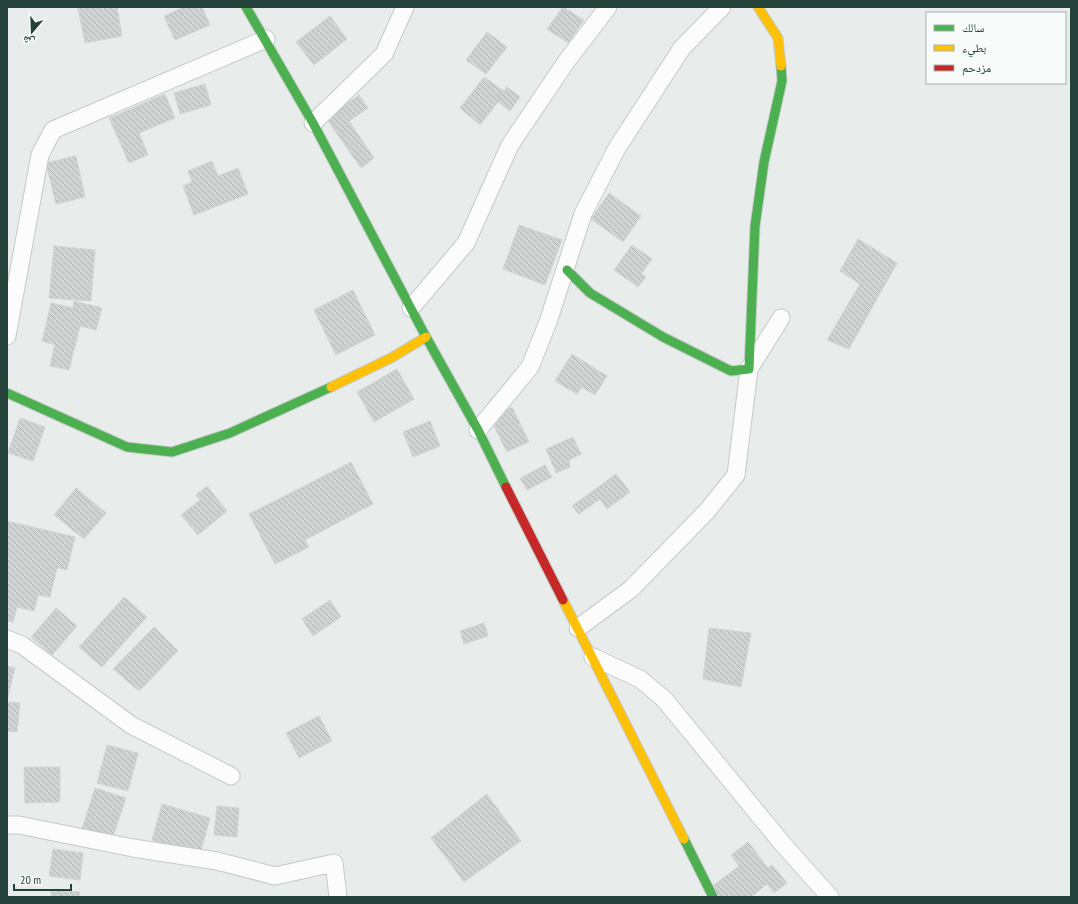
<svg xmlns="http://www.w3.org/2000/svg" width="1078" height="904" viewBox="0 0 1078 904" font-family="'PT Sans Narrow','Noto Naskh Arabic',sans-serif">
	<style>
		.building { fill: url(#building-back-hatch); stroke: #d1d6d4 }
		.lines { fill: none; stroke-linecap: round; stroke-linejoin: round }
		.street-casing { stroke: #c5cac8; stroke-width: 19 }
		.fast-casing { stroke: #c3cbc8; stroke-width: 11 }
		.slow-casing { stroke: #c3cbc8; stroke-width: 11 }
		.jam-casing { stroke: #c3cbc8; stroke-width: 11 }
		.street { stroke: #fcfcfc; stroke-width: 17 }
		.fast { stroke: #4caf50; stroke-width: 9 }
		.slow { stroke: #ffc107; stroke-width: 9 }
		.jam { stroke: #c62828; stroke-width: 9 }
	</style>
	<defs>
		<pattern id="building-back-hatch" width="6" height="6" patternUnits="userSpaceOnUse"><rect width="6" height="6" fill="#cfd4d2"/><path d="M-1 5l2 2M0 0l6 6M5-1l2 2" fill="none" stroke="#b2b7b5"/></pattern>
	</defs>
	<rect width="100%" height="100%" fill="#e8edeb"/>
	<g class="building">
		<path d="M86,7h31l5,29 -37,7 -7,-35z"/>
		<path d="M184,7h18l8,18 -35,15 -11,-24z"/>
		<path d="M563,7l21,13 -16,23 -21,-14z"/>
		<path d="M330,16l17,23 -33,26 -18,-23z"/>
		<path d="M487,32l20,15 -21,27 -20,-14z"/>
		<path d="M484,77l20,14 3,-4 13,10 -10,14 -12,-9 -18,23 -20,-17z"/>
		<path d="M205,84l6,21 -31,9 -6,-21z"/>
		<path d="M165,94l10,24 -36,15 9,22 -19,8 -20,-45z"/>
		<path d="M359,95l9,13 -19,13 25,37 -13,10 -35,-50z"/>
		<path d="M76,156l9,41 -29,7 -10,-41z"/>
		<path d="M212,161l6,15 20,-8 10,26 -54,21 -11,-29 9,-4 -4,-11z"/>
		<path d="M609,193l32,23 -18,26 -32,-23z"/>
		<path d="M519,225l43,15 -17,45 -42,-16z"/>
		<path d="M858,239l39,24 -48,86 -22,-9 33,-56 -20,-13z"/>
		<path d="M632,245l20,14 -11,15 5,3 -8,10 -24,-17z"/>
		<path d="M54,246l41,4 -4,51 -42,-3z"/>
		<path d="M353,290l22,45 -39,20 -22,-45z"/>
		<path d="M74,301l28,7 -6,22 -16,-4 -11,44 -19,-4 5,-21 -13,-4 9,-38 22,5z"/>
		<path d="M572,354l35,22 -12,19 -13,-8 -5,7 -22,-13z"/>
		<path d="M397,369l17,30 -40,23 -17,-30z"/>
		<path d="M512,407l17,35 -22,10 -17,-34z"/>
		<path d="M20,418l25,9 -12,34 -25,-8z"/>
		<path d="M430,421l10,25 -27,11 -10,-25z"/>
		<path d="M573,437l8,17 -12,6 1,7 -14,6 -10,-24z"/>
		<path d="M351,462l22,42 -68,36 4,7 -34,17 -26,-50z"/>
		<path d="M545,465l7,12 -25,13 -7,-12z"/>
		<path d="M616,474l14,18 -23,17 -7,-10 -21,15 -7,-8z"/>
		<path d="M207,486l20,25 -29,24 -17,-20 19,-15 -4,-5z"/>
		<path d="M76,488l30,25 -22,26 -30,-24z"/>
		<path d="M7,521l68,16 -8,33 -10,-2 -7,29 -12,-2 -4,16 -17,-4 -4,15 -6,-1z"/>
		<path d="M124,597l23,20 -45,50 -23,-20z"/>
		<path d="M330,600l11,17 -28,19 -11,-17z"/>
		<path d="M56,608l21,18 -25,29 -21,-18z"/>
		<path d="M484,623l4,13 -24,8 -4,-13z"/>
		<path d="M154,627l24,24 -39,40 -26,-22z"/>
		<path d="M709,628l42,5 -10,54 -38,-8z"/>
		<path d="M7,666l8,2 -7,29h-1z"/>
		<path d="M7,702l13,1 -3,29 -10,-1z"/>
		<path d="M319,716l13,25 -33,17 -13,-25z"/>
		<path d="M107,745l31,8 -10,38 -31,-8z"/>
		<path d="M24,767h36v35l-35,1z"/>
		<path d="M95,788l31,10 -14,41 -30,-10z"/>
		<path d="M487,794l34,47 -57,41 -33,-44z"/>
		<path d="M162,804l48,14 -10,36 -48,-14z"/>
		<path d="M217,806l22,2 -2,29 -23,-2z"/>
		<path d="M748,842l20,26 4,-3 15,18 -13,10 -7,-9 -16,13h-34l-7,-9 29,-22 -8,-11z"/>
		<path d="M53,849l30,4 -3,27 -31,-4z"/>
		<path d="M51,890l29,2 -1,5h-28z"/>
	</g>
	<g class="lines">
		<g class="street-casing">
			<g id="street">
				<path d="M313,123l71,-69 21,-47"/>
				<path d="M411,308l55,-65 44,-98 56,-83 42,-55"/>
				<path d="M7,336l33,-181 13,-25 213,-91"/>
				<path d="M478,430l52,-63 18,-45 35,-108 34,-66 65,-100 40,-41"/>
				<path d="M578,628l53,-39 76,-78 29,-36 13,-106 32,-51"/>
				<path d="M7,639l15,6 109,80 100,51"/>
				<path d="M593,657l47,22 24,20 117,143 49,55"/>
				<path d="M7,825h12l114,23 84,13 58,15 59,-13 4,34"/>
			</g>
		</g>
		<g class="fast-casing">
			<g id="fast">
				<path d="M246,7l67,116 113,214 52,93 28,57"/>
				<path d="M567,270l23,23 73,44 68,34 18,-2 6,-143 9,-64 18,-81 -1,-15"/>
				<path d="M7,393l120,54 45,5 58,-19 101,-46"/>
				<path d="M684,839l29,58"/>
			</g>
		</g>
		<g class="slow-casing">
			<g id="slow">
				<path d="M758,7l20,31 3,28"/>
				<path d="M331,387l60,-29 35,-21"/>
				<path d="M563,600l121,239"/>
			</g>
		</g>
		<g class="jam-casing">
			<path id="jam" d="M506,487l57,113"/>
		</g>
		<use href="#street" class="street"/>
		<use href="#fast" class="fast"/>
		<use href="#slow" class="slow"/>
		<use href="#jam" class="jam"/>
	</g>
	<rect width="1078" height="904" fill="none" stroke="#24423a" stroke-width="16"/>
	<rect x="926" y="12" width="140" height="72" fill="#f7fbf9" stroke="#a3b1ad"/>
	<rect x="934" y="25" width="20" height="6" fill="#4caf50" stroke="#a3b1ad"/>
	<text x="962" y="32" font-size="12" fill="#24423a">سالك</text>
	<rect x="934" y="45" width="20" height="6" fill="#ffc107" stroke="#a3b1ad"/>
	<text x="962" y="52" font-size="12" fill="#24423a">بطيء</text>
	<rect x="934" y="65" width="20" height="6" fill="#c62828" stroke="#a3b1ad"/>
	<text x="962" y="72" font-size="12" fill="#24423a">مزدحم</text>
	<g transform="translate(32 32) rotate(199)" stroke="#f7fbf9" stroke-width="3" paint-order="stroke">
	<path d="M0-3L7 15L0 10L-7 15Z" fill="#24423a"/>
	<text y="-6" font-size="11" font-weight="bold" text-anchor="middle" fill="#24423a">ش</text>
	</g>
	<path d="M14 884v6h57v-6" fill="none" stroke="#24423a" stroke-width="2"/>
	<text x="20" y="884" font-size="12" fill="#24423a" stroke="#f7fbf9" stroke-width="3" paint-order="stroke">20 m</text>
</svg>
